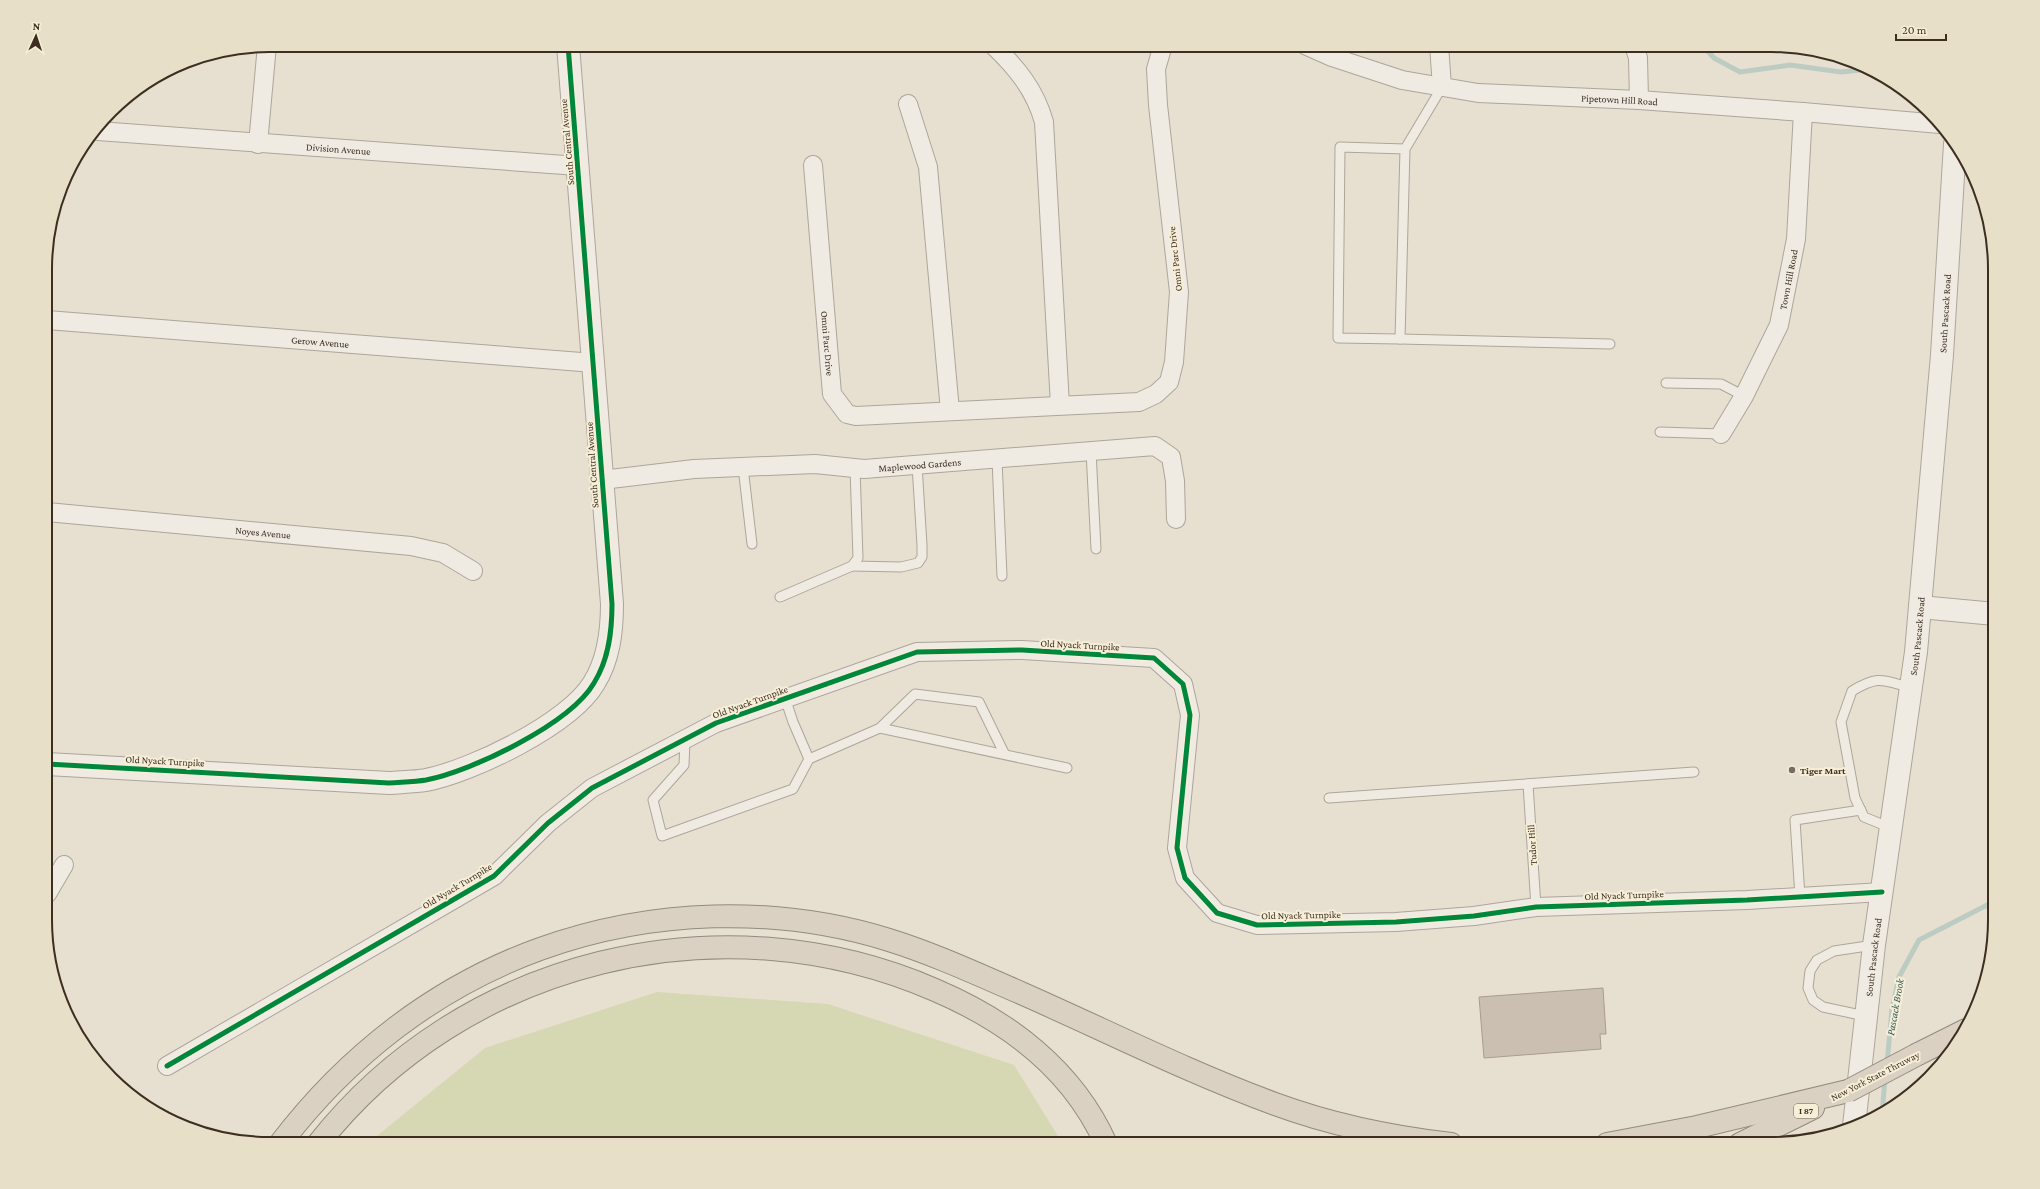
<svg xmlns="http://www.w3.org/2000/svg" width="2040" height="1189" viewBox="0 0 2040 1189" font-family="'Crimson Pro',serif">
	<style>
		.green { fill: #d6d7b3 }
		.lines { fill: none; stroke-linecap: round; stroke-linejoin: round }
		.stream { stroke: #bcccc2; stroke-width: 5 }
		.building { fill: #cbbfb2; stroke: #a89c90 }
		.service-casing { stroke: #ada599; stroke-width: 11 }
		.minor-casing { stroke: #ada599; stroke-width: 20 }
		.tertiary-casing { stroke: #ada599; stroke-width: 24 }
		.motorway-casing { stroke: #928b80; stroke-width: 24 }
		.service { stroke: #efebe3; stroke-width: 9 }
		.minor { stroke: #efebe3; stroke-width: 18 }
		.tertiary { stroke: #efebe3; stroke-width: 22 }
		.motorway { stroke: #dad1c2; stroke-width: 22 }
		.motorway-bridge-casing { stroke: #928b80; stroke-width: 24; stroke-linecap: butt }
		.motorway-bridge { stroke: #dad1c2; stroke-width: 22 }
		.cycleway-casing { stroke: #f7eed8; stroke-width: 8 }
		.cycleway { stroke: #00873e; stroke-width: 5 }
		.poi-dot { fill: #786c5e; stroke: #f7eed8; stroke-width: 1.5 }
		.labels { text-anchor: middle; dominant-baseline: central; stroke-width: 4; stroke-linejoin: round; paint-order: stroke }
		.shield { fill: #f7eed8; stroke: #756857; stroke-width: 1 }
		.shield-label { font-size: 9px; font-weight: bold; fill: #3d2e20 }
		.street-label { font-size: 10px; fill: #3d2e20; stroke: #f7eed8 }
		.poi-label { font-size: 10px; font-weight: bold; fill: #3d2e20; stroke: #f7eed8; text-anchor: start }
		.water-label { font-size: 11px; font-style: italic; fill: #2f5d5a; stroke: #f7eed8 }
		.rim { fill: none; stroke: #3d2e20; stroke-width: 2 }
	</style>
	<rect width="100%" height="100%" fill="#e7e0d1"/>
	<path class="green" d="M657,992l171,12 186,61 49,79h-696l118,-96z"/>
	<g class="lines">
		<g class="stream">
			<path d="M1702,45l12,13 26,14 50,-7 51,7 29,-3"/>
			<path d="M1887,1064l5,-55 7,-32 20,-37 76,-39"/>
			<path d="M1882,1115l3,-37"/>
		</g>
	</g>
	<path class="building" d="M1603,988l3,46h-6l1,15 -117,9 -5,-61z"/>
	<g class="lines">
		<g class="service-casing">
			<g id="service">
				<path d="M1405,149l-65,-2 -2,191 62,1 5,-190 37,-62"/>
				<path d="M1400,339l210,5"/>
				<path d="M1666,383l55,1 23,12"/>
				<path d="M1660,432l61,2"/>
				<path d="M1091,451l5,98"/>
				<path d="M997,459l5,117"/>
				<path d="M743,467l9,77"/>
				<path d="M852,566l49,1 17,-4 4,-6v-12l-5,-80"/>
				<path d="M780,597l72,-31 6,-8 -3,-90"/>
				<path d="M785,698l8,24 16,37 71,-31 187,40"/>
				<path d="M880,728l35,-34 64,8 25,51"/>
				<path d="M685,741l-1,24 -31,35 9,36 131,-47 16,-30"/>
				<path d="M1528,784l8,123"/>
				<path d="M1329,798l365,-26"/>
				<path d="M1891,828l-27,-11 -9,-19 -14,-76 11,-31c27,-16 30,-11 60,-3"/>
				<path d="M1800,897l-5,-77 66,-10"/>
				<path d="M1865,1016l-42,-9 -10,-7 -5,-12 2,-17 7,-11 17,-9 40,-6"/>
			</g>
		</g>
		<g class="minor-casing">
			<g id="minor">
				<path d="M993,45c24,23 42,45 51,77l16,283"/>
				<path id="s1" d="M1305,45l27,12 70,23 76,13 161,7 164,12 137,12"/>
				<path d="M1439,45l3,42"/>
				<path d="M1634,45l4,13 1,42"/>
				<path d="M908,104l20,63 22,244"/>
				<path id="s2" d="M98,131l480,35"/>
				<path d="M258,144l9,-99"/>
				<path id="s3" d="M813,165l19,229 15,20 9,2 283,-14 17,-8 13,-12 5,-20 5,-70 -21,-187 -2,-36 7,-24"/>
				<path id="s4" d="M47,320l547,43"/>
				<path id="s5" d="M1721,434l23,-38 35,-71 17,-86 7,-127"/>
				<path id="s6" d="M602,480l92,-11 121,-5 49,5 291,-23 16,11 4,24 1,38"/>
				<path id="s7" d="M47,512l364,34 32,7 30,18"/>
				<path d="M47,894l17,-29"/>
				<path d="M167,1066l327,-190 54,-53 44,-35 124,-65 201,-71 105,-2 132,8 29,26 7,31 -13,133 8,30 32,35 40,12 139,-3 78,-6 62,-9 211,-7 135,-8"/>
			</g>
		</g>
		<g class="tertiary-casing">
			<g id="tertiary">
				<path d="M1920,607l75,7"/>
				<path d="M47,764l342,19c12,-1 25,-1 37,-3 46,-9 144,-56 168,-97 15,-24 18,-52 18,-79l-44,-559"/>
				<path id="s8" d="M1854,1126l20,-181 42,-293 26,-297 13,-211"/>
			</g>
		</g>
		<g class="motorway-casing">
			<g id="motorway">
				<path d="M1918,1054l48,-24"/>
				<path d="M280,1144c67,-88 155,-157 260,-195 111,-40 236,-44 349,-9 45,14 88,34 132,53 84,37 167,79 254,111 57,21 116,33 176,40"/>
				<path d="M318,1144c145,-185 403,-247 617,-154 73,31 138,80 171,154"/>
				<path d="M1607,1144l90,-17 151,-36"/>
				<path d="M1740,1144l73,-36"/>
			</g>
		</g>
		<use href="#service" class="service"/>
		<use href="#minor" class="minor"/>
		<use href="#tertiary" class="tertiary"/>
		<use href="#motorway" class="motorway"/>
		<g class="motorway-bridge-casing">
			<path id="motorway-bridge" d="M1848,1091l70,-37"/>
		</g>
		<use href="#motorway-bridge" class="motorway-bridge"/>
		<g class="cycleway-casing">
			<g id="cycleway">
				<path d="M47,764l342,19c12,-1 25,-1 37,-3 46,-9 144,-56 168,-97 15,-24 18,-52 18,-79l-44,-559"/>
				<path d="M167,1066l327,-190 54,-53 44,-35 124,-65 201,-71 105,-2 132,8 29,26 7,31 -13,133 8,30 32,35 40,12 139,-3 78,-6 62,-9 211,-7 135,-8"/>
			</g>
		</g>
		<use href="#cycleway" class="cycleway"/>
	</g>
	<circle class="poi-dot" cx="1792" cy="770" r="4"/>
	<g class="labels">
		<rect class="shield" x="1794" y="1104" width="24" height="14" rx="3"/>
		<g class="shield-label">
			<text x="1806" y="1111">I 87</text>
		</g>
		<g class="street-label">
			<text stroke="none"><textPath href="#s1" startOffset="322">Pipetown Hill Road</textPath></text>
			<text transform="translate(567 142) rotate(-95)">South Central Avenue</text>
			<text stroke="none"><textPath href="#s2" startOffset="241">Division Avenue</textPath></text>
			<text transform="translate(1175 259) rotate(-96)">Omni Parc Drive</text>
			<text stroke="none"><textPath href="#s5" startOffset="170">Town Hill Road</textPath></text>
			<text stroke="none"><textPath href="#s8" startOffset="818">South Pascack Road</textPath></text>
			<text stroke="none"><textPath href="#s4" startOffset="274">Gerow Avenue</textPath></text>
			<text stroke="none"><textPath href="#s3" startOffset="179">Omni Parc Drive</textPath></text>
			<text transform="translate(592 465) rotate(-94)">South Central Avenue</text>
			<text stroke="none"><textPath href="#s6" startOffset="319">Maplewood Gardens</textPath></text>
			<text stroke="none"><textPath href="#s7" startOffset="217">Noyes Avenue</textPath></text>
			<text stroke="none"><textPath href="#s8" startOffset="494">South Pascack Road</textPath></text>
			<text transform="translate(1080 645) rotate(3)">Old Nyack Turnpike</text>
			<text transform="translate(750 702) rotate(-20)">Old Nyack Turnpike</text>
			<text transform="translate(165 761) rotate(3)">Old Nyack Turnpike</text>
			<text transform="translate(1532 845) rotate(-94)">Tudor Hill</text>
			<text transform="translate(457 886) rotate(-31)">Old Nyack Turnpike</text>
			<text transform="translate(1624 895) rotate(-2)">Old Nyack Turnpike</text>
			<text transform="translate(1301 915) rotate(-1)">Old Nyack Turnpike</text>
			<text stroke="none"><textPath href="#s8" startOffset="170">South Pascack Road</textPath></text>
			<text transform="translate(1875 1076) rotate(-27)">New York State Thruway</text>
		</g>
		<g class="poi-label">
			<text x="1800" y="770">Tiger Mart</text>
		</g>
		<g class="water-label">
			<text transform="translate(1895 1007) rotate(-80)">Pascack Brook</text>
		</g>
	</g>
	<path d="M0 0H2040V1189H0ZM269 52H1771A217 217 0 0 1 1988 269V920A217 217 0 0 1 1771 1137H269A217 217 0 0 1 52 920V269A217 217 0 0 1 269 52Z" fill="#e8dfc9" fill-rule="evenodd"/>
	<path class="rim" d="M269 52H1771A217 217 0 0 1 1988 269V920A217 217 0 0 1 1771 1137H269A217 217 0 0 1 52 920V269A217 217 0 0 1 269 52Z"/>
	<g transform="translate(36 36) rotate(3)" stroke="#f7eed8" stroke-width="3" paint-order="stroke">
	<path d="M0-3L7 15L0 10L-7 15Z" fill="#3d2e20"/>
	<text y="-6" font-size="11" font-weight="bold" text-anchor="middle" fill="#3d2e20">N</text>
	</g>
	<path d="M1896 34v6h50v-6" fill="none" stroke="#3d2e20" stroke-width="2"/>
	<text x="1902" y="34" font-size="12" fill="#3d2e20" stroke="#f7eed8" stroke-width="3" paint-order="stroke">20 m</text>
</svg>
